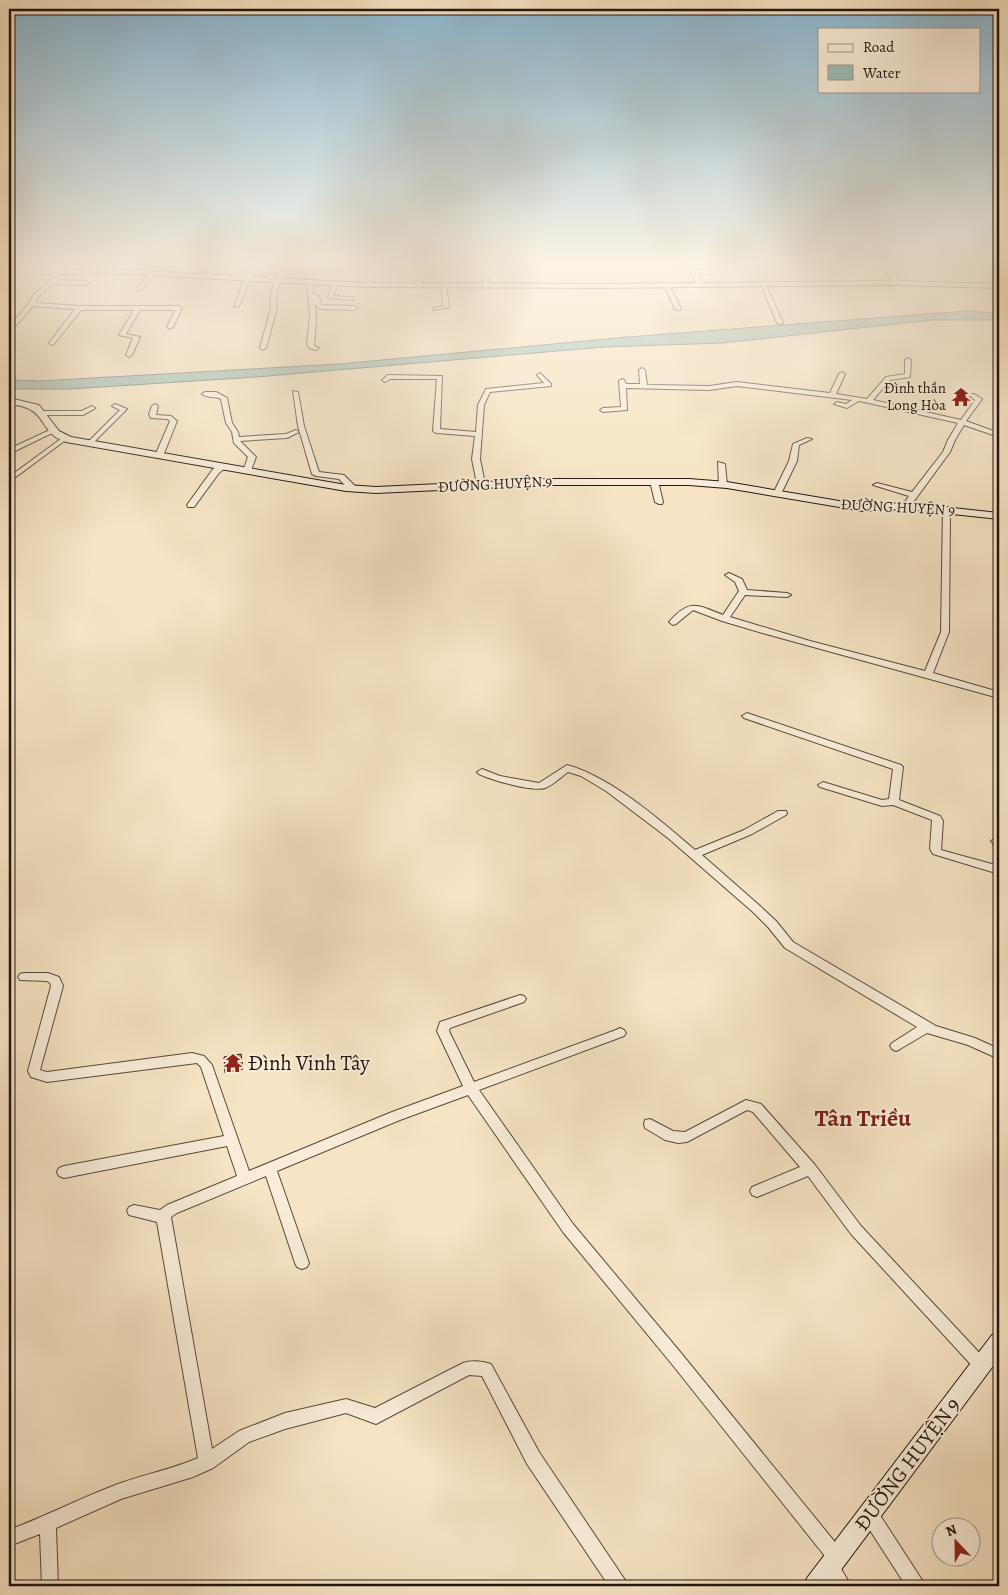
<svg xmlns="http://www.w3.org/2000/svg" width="1008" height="1595" viewBox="0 0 1008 1595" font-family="Alegreya,serif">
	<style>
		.water { fill: #9dbeb7; stroke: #6c7a74 }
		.building { fill: #d4937d; stroke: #22150f }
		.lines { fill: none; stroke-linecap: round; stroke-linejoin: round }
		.street-casing { stroke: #57493c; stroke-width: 2 }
		.secondary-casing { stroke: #22150f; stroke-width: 2 }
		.street { fill: #f9edd9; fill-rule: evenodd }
		.secondary { fill: #f9edd9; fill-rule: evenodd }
		.labels { text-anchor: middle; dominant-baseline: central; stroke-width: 4; stroke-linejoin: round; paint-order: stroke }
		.far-poi-label { font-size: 15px; fill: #22150f; stroke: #f9edd9; text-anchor: end }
		.far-street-label { font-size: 15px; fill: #22150f; stroke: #f9edd9 }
		.near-poi-label { font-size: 21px; fill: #22150f; stroke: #f9edd9; text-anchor: start }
		.near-street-label { font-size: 21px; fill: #22150f; stroke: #f9edd9 }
		.near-quarter-label { font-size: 24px; font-weight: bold; fill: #7a1f14; stroke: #f9edd9 }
	</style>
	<rect width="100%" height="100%" fill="#f6e4c4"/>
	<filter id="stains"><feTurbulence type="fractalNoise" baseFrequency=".004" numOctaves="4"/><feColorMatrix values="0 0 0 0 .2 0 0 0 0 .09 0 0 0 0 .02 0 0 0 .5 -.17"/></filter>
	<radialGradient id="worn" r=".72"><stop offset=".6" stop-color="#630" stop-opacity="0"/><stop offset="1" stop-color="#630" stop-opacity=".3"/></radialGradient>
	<path class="water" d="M966,311l33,2v7h-67l-209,23 -119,4 -348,30 -186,12h-61v-9l31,1 299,-17 289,-27z"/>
	<path class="building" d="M241,1054l2,15 -18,4 -1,-16z"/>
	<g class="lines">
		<g class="street-casing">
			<g id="street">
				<path d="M59,265h6l-9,15 30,1 3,2 -3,2 -33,-1 -15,13 -2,6 43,3h100l3,2 -9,19 -3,2 -3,-2 8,-17h-35l-14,24 14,3 -8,18 -3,2 -3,-2 7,-17 -14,-3 15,-25h-53l-27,34 -2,1 -3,-2 26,-34 -42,-3 -22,25 -2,1v-5l20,-24 5,-8 16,-14z"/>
				<path d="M85,265h6l-6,7h-4l-1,-1z"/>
				<path d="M133,265h6l-5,8h-4z"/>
				<path d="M210,265h6l-7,13h-4z"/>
				<path d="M239,265l5,1 -7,14h-4z"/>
				<path d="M250,265h6l-17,41 -5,1z"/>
				<path d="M276,265h6l-11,17h-4l-1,-1z"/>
				<path d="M363,265h6l-1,2 23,1 3,2 -3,2 -15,-1 -6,14 -3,2 -3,-2 7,-14 -8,-1z"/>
				<path d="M424,265l3,2 -6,17 -5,1 5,-18z"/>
				<path d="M686,265h6l3,5h16l3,2 -3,2h-14l6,10 -5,1z"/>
				<path d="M979,265h20v4z"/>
				<path d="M491,267l3,2 -5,7v9l-5,1 -1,-10z"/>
				<path d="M151,272l5,1 -15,17h-4v-2z"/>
				<path d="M277,279l3,2 -4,19 1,8 -11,40 -3,2 -3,-2 11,-40 -1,-8 4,-19z"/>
				<path d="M307,282l5,1 2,12h4l4,10 33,1 3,2 -3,2 -35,-1 -2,-1 -3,-5 1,18 -2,25 5,2 -3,2 -7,-2 -2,-4 3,-28z"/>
				<path d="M335,282l3,2 -5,12 19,1 2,1v2l-26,-2 4,-14z"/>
				<path d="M760,282l5,1 18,40 -1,1 -5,-1z"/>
				<path d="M441,283l5,1 3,23 -16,3v-2l10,-2z"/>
				<path d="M664,284l5,1 12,24 -1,1 -5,-1z"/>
				<path d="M999,339v4l-4,-2 1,-1z"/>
				<path d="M908,358l3,2 -1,17 -20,3 -17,20 88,20 14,-20 -6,-5 5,-1 8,5 -16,22 33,12v4l-35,-12 -9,15 -5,12 -41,56h-3l-4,-2 7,-10 -36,-11 4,-2 35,9 31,-40 5,-12 10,-17 -94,-21 -5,-1 -12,7 -13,-4 3,-2 9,2 6,-4 -115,-14 -28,4 -83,-2 1,22 -24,2 -3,-2 3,-2 18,-1 -2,-26 3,-2 2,1 2,4h14l-1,-14 3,-2 3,2 2,15 62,1 28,-4 93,11 9,-19 3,-2 3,2 -9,20 31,5 19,-22 19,-3v-14z"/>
				<path d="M540,373l11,11v2l-61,6 -6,13 -4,54 5,25 -4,2 -4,-2 -5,-25 3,-23 -39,-3 -3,-2 4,-52h-47l-5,3 -3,-2 6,-5 54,1 -2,53 36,3 2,-27 8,-16 58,-6 -7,-8z"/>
				<path d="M293,391l5,1 6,34 15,46 25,3 12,12v4h-6l-11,-12 -23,-3 -4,-2 -14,-48z"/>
				<path d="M216,392l11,6 5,25 6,9 1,5 47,-3 10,-4 3,2 -12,6 -47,3 16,16 -6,16h-6l-1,-2 5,-14 -14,-14 -2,-11 -6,-9 -5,-24c-6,-3 -15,-1 -19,-5l3,-2z"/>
				<path d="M16,401l5,1 -12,9v-5z"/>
				<path d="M115,404l12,5 -36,36h-4v-2l33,-33 -8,-4z"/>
				<path d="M155,404l3,2 -2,9 15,1 6,5 -14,35 -4,2 -4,-2 15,-35 -3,-2 -16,-1 -2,-4 3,-8z"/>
				<path d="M92,406l3,2 -1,1 -11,6h-41l-3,-2 3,-2h40z"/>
				<path d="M52,429l3,2 -1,1 -45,22v-5z"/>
				<path d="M62,438l5,1 -58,43v-5z"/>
				<path d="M807,438l5,1 -13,6 -2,16 -16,33 -4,2h-3l-1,-2 16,-33 4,-17z"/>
				<path d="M718,462l7,2 2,21 -4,2 -4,-2z"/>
				<path d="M219,465l7,2 -7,6 -25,34h-6l-1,-2 26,-36z"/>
				<path d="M651,479l7,2 5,21 -1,2h-3l-4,-2 -5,-21z"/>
				<path d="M943,507h3l4,2 -1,123 -16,41 66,19v6l-233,-64 -44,-13 -29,-11 -17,14 -3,1 -4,-3c21,-24 28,-17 54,-7l16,-24 -4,-9 -10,-7 4,-2 13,6 5,11 40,3 4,2 -4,2 -42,-2 -15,22 80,24 115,30 16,-39z"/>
				<path d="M747,713l154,52 2,2 -4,33 41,16 3,5 -2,29 58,16v8l-66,-20 -3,-5 2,-29 -39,-15 -11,1 -62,-19 -2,-2 5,-3 59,18 7,-1 4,-30 -149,-51 -2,-2z"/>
				<path d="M567,765c44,12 93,55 128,85l49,-20 34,-19h8l1,2 -1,2 -34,19 -50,21 58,51 16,15 17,21 143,84 39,12 24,11v10l-31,-14 -41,-12 -27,16 -4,2 -4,-2 -2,-3 2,-3 25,-16 -132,-79 -17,-21 -15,-15 -85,-74 -62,-47 -25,-15 -13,-4c-7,5 -15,13 -23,16 -14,4 -53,-8 -66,-14l-2,-2 5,-3 18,7 39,7z"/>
				<path d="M996,838h3v9l-4,-1 -4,-5z"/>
				<path d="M24,973h24l11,4 4,9 -23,84 7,2 145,-19 12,3 8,9 37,106 143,-59 71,-26 -26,-55 3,-9 80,-27 4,1 2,3 -2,3 -74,26 -1,3 25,51 142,-52 4,-2 4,2 2,3 -2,3 -145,54 94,134 108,129 162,199 2,6 -2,6 -4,1 12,21h-18l-11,-19 2,-6 4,-1 -157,-197 -108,-131 -95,-137 -68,25 -123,51 32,92 -2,4 -5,2 -5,-2 -2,-4 -29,-87 -89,37 -6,4 41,232 27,-18 46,-18 61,-14 29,9 88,-45c8,-3 20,-2 28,1l48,88 86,128 2,6h-18l-82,-122 -45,-88 -13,-1 -93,49 -30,-11 -61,16 -36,13 -36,26 -20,9 -72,22 -65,29 2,58h-16l-2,-52 -31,12v-16c37,-14 72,-32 109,-46 27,-10 55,-15 80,-26l-41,-236 -28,-7 -2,-4 2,-4 5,-2 26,5 7,-5 70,-29 -10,-30 -163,32 -5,-2 -2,-4 2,-4 5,-2 160,-30 -23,-69 -4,-4 -150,19 -16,-5 -3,-6 23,-85 -1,-3 -3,-2 -27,-1 -2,-3 2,-3z"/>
				<path d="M746,1100l15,4 54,61 46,61 125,134 2,5 -2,5 -5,2 -5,-2 -125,-136 -43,-58 -51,21 -5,-2 -2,-4 2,-4 48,-20 -47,-55 -6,-2 -60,32 -9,1 -13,-3 -20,-12 -1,-4 1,-4 5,-1 23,12 12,1z"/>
				<path d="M870,1507l6,2 46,71 2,6h-18l-42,-65 -2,-6 2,-6z"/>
			</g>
		</g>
		<g class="secondary-casing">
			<g id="secondary">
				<path d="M883,265h8l8,16 100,3v4l-103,-3 -296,3 -233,-1 -260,-14 -98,2v-4l98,-2 260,14 233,1 291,-3z"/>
				<path d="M9,398l30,7 20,26 12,6 275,48 30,2 170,-8h143l38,3 136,23 43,-2 93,10v6l-93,-10 -43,2 -136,-23 -38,-3h-143l-170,8 -30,-2 -280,-49c-30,-10 -15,-34 -57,-38z"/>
				<path d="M999,1333v25l-170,228h-25l3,-8 185,-243z"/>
			</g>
		</g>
		<use href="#street" class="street"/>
		<use href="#secondary" class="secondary"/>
	</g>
	<linearGradient id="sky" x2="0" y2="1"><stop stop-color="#8ab8d4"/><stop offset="0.54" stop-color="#fbf3e4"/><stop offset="1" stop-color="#fbf3e4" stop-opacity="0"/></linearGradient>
	<rect width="1008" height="488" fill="url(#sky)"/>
	<defs>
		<g id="temple-bare" transform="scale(1.5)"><path d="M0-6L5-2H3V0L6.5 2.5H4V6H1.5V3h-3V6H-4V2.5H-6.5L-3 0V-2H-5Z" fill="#8f2418" stroke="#f9edd9" stroke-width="2.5" paint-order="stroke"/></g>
	</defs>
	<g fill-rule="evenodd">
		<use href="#temple-bare" x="961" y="397"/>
		<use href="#temple-bare" x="233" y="1063"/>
	</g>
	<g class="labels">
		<g class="far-poi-label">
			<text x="946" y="388">Đình thần<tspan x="946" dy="17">Long Hòa</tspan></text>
		</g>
		<g class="far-street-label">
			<text transform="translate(495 484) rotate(-3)">ĐƯỜNG HUYỆN 9</text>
			<text transform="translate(898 507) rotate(3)">ĐƯỜNG HUYỆN 9</text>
		</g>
		<g class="near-poi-label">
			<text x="248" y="1063">Đình Vinh Tây</text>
		</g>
		<g class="near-street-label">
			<text transform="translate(907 1464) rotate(-53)">ĐƯỜNG HUYỆN 9</text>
		</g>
		<g class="near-quarter-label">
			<text x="863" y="1118">Tân Triều</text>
		</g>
	</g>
	<rect width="1008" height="1595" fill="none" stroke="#f6e4c4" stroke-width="30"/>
	<rect x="10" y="10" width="988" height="1575" fill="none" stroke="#22150f" stroke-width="2.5"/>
	<rect x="15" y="15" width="978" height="1565" fill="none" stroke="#22150f"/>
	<rect x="818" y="28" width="162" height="65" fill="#f9edd9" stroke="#a39788"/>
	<rect x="828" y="44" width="25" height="8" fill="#f9edd9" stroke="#a39788"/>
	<text x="863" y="52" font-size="15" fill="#22150f">Road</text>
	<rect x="828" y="65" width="25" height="15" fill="#9dbeb7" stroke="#a39788"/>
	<text x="863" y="78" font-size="15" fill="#22150f">Water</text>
	<g transform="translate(956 1542) rotate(338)"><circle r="24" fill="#f9edd9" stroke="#a39788"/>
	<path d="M0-4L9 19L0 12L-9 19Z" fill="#8f2418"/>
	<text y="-8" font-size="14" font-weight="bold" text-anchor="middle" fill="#22150f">N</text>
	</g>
	<rect width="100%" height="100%" filter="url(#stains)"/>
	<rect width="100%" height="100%" fill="url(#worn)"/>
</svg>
